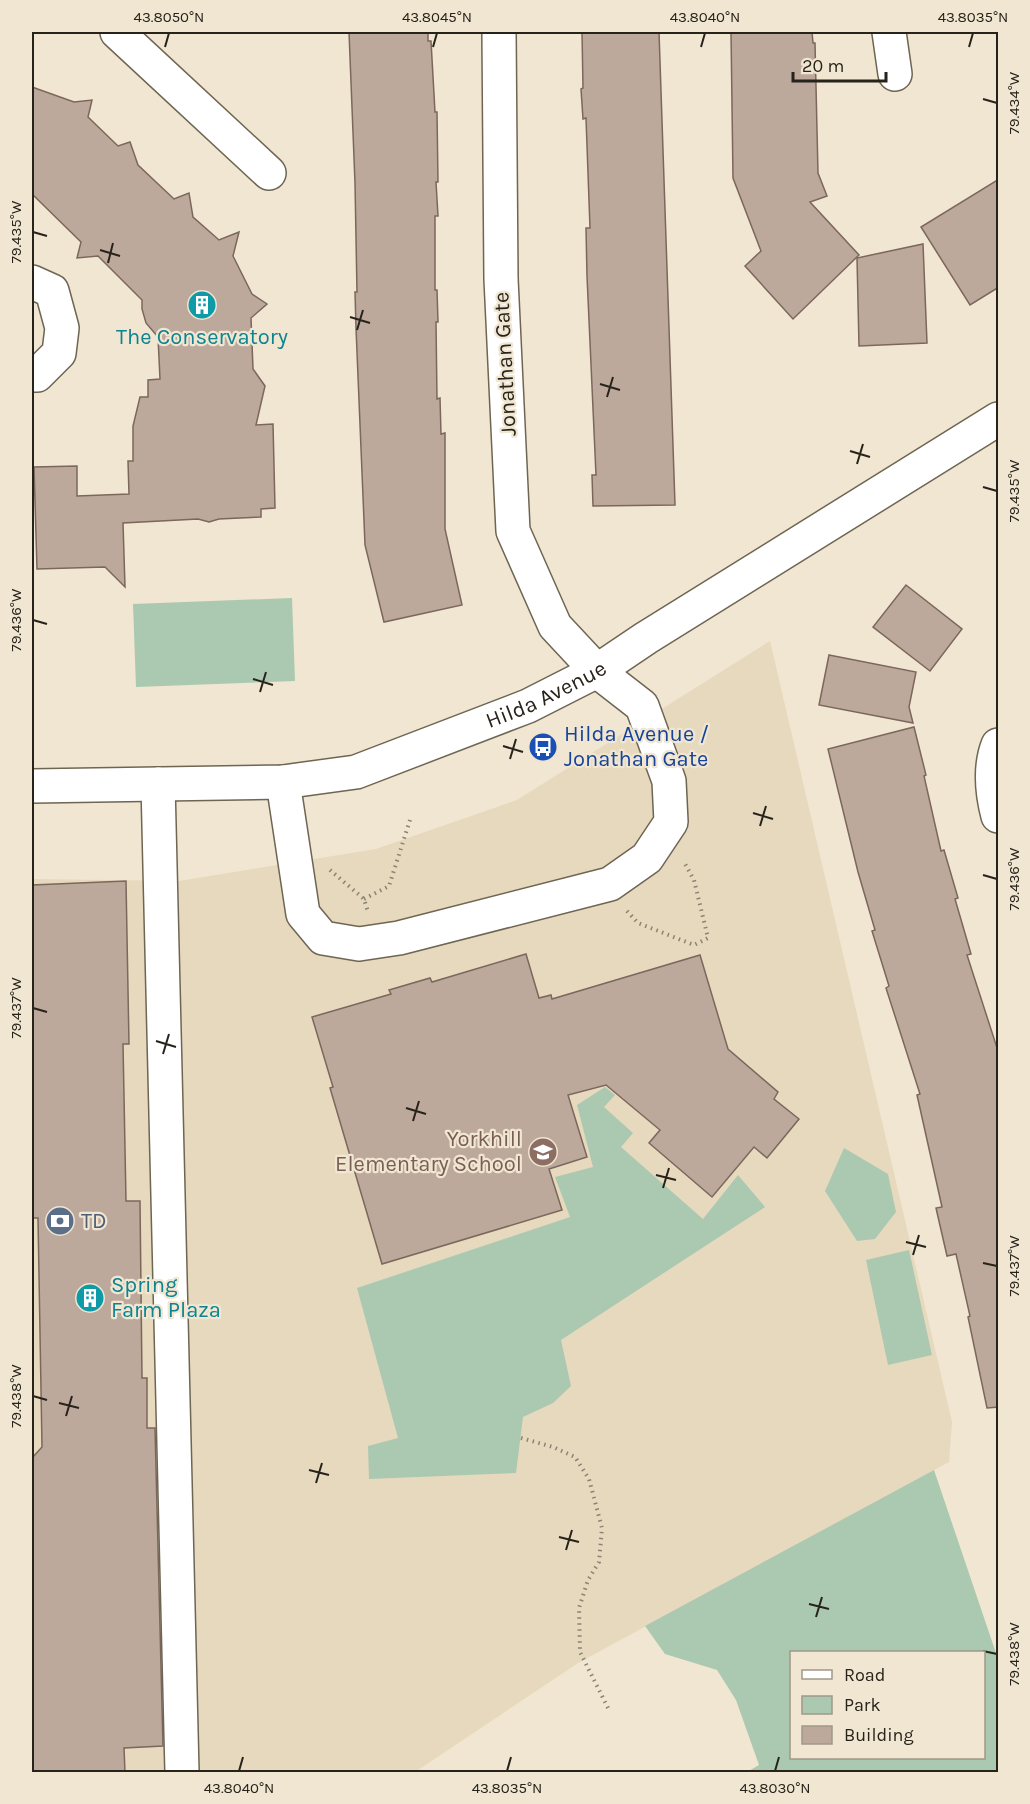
<svg xmlns="http://www.w3.org/2000/svg" width="1030" height="1804" viewBox="0 0 1030 1804" font-family="Karla,sans-serif">
	<style>
		.built { fill: #e6d9be }
		.green { fill: #abc9b0; fill-rule: evenodd }
		.building { fill: #bda89c; stroke: #7b675c; stroke-width: 1.5 }
		.lines { fill: none; stroke-linecap: round; stroke-linejoin: round }
		.minor-casing { stroke: #6e6553; stroke-width: 36 }
		.path { stroke: #8b8476; stroke-width: 4; stroke-dasharray: 1.5 4.5; stroke-linecap: butt }
		.minor { stroke: #fff; stroke-width: 33 }
		.ticks { fill: none; stroke: #27231b; stroke-width: 2 }
		.labels { text-anchor: middle; dominant-baseline: central; stroke-width: 4.5; stroke-linejoin: round; paint-order: stroke }
		.culture-label { font-size: 22px; fill: #0d838f; stroke: #f0e6d1 }
		.street-label { font-size: 22px; fill: #27231b; stroke: #f0e6d1 }
		.transit-label { font-size: 22px; fill: #164399; stroke: #f0e6d1; text-anchor: start }
		.education-label { font-size: 22px; fill: #785e54; stroke: #f0e6d1; text-anchor: end }
		.service-label { font-size: 22px; fill: #4e5e75; stroke: #f0e6d1; text-anchor: start }
		.neatline { fill: none; stroke: #27231b; stroke-width: 2 }
		.ticks-label { font-size: 15px; text-anchor: middle; fill: #27231b }
	</style>
	<rect width="100%" height="100%" fill="#f0e6d1"/>
	<path class="built" d="M770,641l182,781 -3,40 -371,201 -163,109h-383v-893l147,2 197,-32 141,-49z"/>
	<g class="green">
		<path d="M292,598l3,83 -159,6 -3,-83z"/>
		<path d="M605,1087l10,8 -11,12 29,26 -12,14 82,72 35,-44 27,32 -204,133 10,46 -18,17 -30,14 -7,56 -147,6 -1,-33 30,-8 -41,-150 213,-71 -15,-40 38,-10 -16,-62z"/>
		<path d="M844,1148l44,26 8,38 -21,27 -18,2 -32,-50z"/>
		<path d="M909,1250l23,105 -44,10 -22,-105z"/>
		<path d="M934,1470l64,189v113h-251l12,-7 -23,-65 -19,-30 -52,-16 -20,-28zM984,1652v106h-192v-106z"/>
	</g>
	<g class="building">
		<path d="M349,32h79v9h3l4,71h2l1,70h-2l2,34h-3v74h2l1,32h-2l1,77 3,-1 1,36 4,-1v96l17,76 -78,17 -19,-77 -9,-217 -1,-36h2l-2,-109z"/>
		<path d="M582,32h77l16,473 -82,1 -1,-31h4l-9,-199 -1,-48h4l-4,-110 -3,1 -2,-30 2,-1z"/>
		<path d="M731,32h81l1,11h2l3,130 9,23 -17,6 49,53 -66,64 -48,-53 16,-15 -28,-73z"/>
		<path d="M32,87l42,15 18,-2 -4,17 30,29 12,-4 8,23 36,34 15,-6 4,24 26,23 20,-8 -6,24 19,38 15,10 -16,14 2,51 12,17 -9,39 17,-1 2,84 -14,1v8l-42,2 -10,3 -11,-3 -75,4 2,64 -20,-20 -68,2 -3,-102 43,-1v30l52,-2 -1,-33h5v-35l7,-29h8v-17l12,-1 -2,-42 -12,-14 -4,-14v-9l-44,-44 -21,2 4,-16 -49,-48z"/>
		<path d="M999,179v108l-29,18 -49,-78z"/>
		<path d="M923,244l4,99 -68,3 -2,-88z"/>
		<path d="M906,585l56,44 -32,42 -57,-44z"/>
		<path d="M829,655l87,17 -7,35 4,16 -94,-18z"/>
		<path d="M914,727l12,48 -2,1 17,75 3,-1 14,48 -3,1 16,55 -4,1 32,99v353l-12,1 -19,-91 2,-1 -14,-62 -9,2 -11,-48 6,-1 -25,-112 3,-1 -34,-106 3,-2 -17,-55 3,-1 -17,-58 -30,-123z"/>
		<path d="M126,881l3,163h-6l3,157h14l2,177h5v50h8l8,318 -39,2 1,25h-93v-315l10,-11 -4,-229h-6v-333z"/>
		<path d="M526,954l13,44 12,-3 1,4 148,-44 28,94 50,43 -4,7 25,20 -32,39 -13,-11 -42,50 -63,-54 11,-13 -54,-45 -38,10 19,62 -38,12 13,41 -180,54 -52,-176 3,-1 -21,-70 79,-23 -2,-4 41,-12 2,4z"/>
	</g>
	<g class="lines">
		<g class="minor-casing">
			<g id="minor">
				<path d="M117,32l152,141"/>
				<path d="M889,32l6,42"/>
				<path d="M32,282l20,9 10,37 -3,25 -22,22h-5"/>
				<path d="M998,745c-9,23 -6,48 0,71"/>
				<path d="M283,782l20,132 20,24 36,6 40,-6 211,-54 37,-26 24,-36 -2,-41 -27,-75 -45,-35 -42,-45 -42,-95 -12,-252 -2,-247"/>
				<path d="M158,784l24,988"/>
				<path id="s1" d="M32,786l251,-4 73,-10 172,-66 69,-35 49,-33 352,-219"/>
			</g>
		</g>
		<g class="path">
			<path d="M330,870l34,29 4,13"/>
			<path d="M364,899l25,-13 21,-66"/>
			<path d="M627,911l11,12 56,22 14,-7 -14,-58 -10,-18"/>
			<path d="M521,1438l32,9 22,10 14,22 13,49 -3,34 -11,18 -9,28 1,44 28,56"/>
		</g>
		<use href="#minor" class="minor"/>
	</g>
	<path class="ticks" d="M165,47l4,-14M433,47l4,-14M701,47l4,-14M969,47l4,-14M983,99l14,4M33,232l14,4M100,250l20,6M108,263l5,-20M350,317l20,6M357,330l6,-20M600,384l20,6M607,397l6,-20M850,451l20,6M857,464l6,-20M983,487l14,4M33,620l14,4M253,679l20,6M260,692l6,-20M503,746l20,6M510,759l6,-20M753,813l20,6M760,826l6,-20M983,875l14,4M33,1008l14,4M156,1041l20,6M163,1054l6,-20M406,1108l20,6M413,1121l6,-20M656,1175l20,5M663,1188l6,-20M906,1242l20,5M913,1255l6,-20M983,1263l14,3M33,1396l14,4M59,1403l20,5M66,1416l6,-20M309,1470l20,5M316,1483l6,-20M559,1537l20,5M566,1550l6,-20M809,1604l20,5M816,1617l6,-20M983,1651l14,3M239,1771l4,-14M507,1771l4,-14M775,1771l4,-14"/>
	<defs>
		<g id="building-disc" transform="scale(1.5)"><circle r="9.5" fill="#0f9aa8" stroke="#f0e6d1"/><path d="M-4-6H4V6H1V3H-1V6H-4ZM-2.5-4.3h1.7v1.8h-1.7ZM.8-4.3h1.7v1.8H.8ZM-2.5-1h1.7V.8h-1.7ZM.8-1h1.7V.8H.8Z" fill="#fff"/></g>
		<g id="bus-disc" transform="scale(1.5)"><circle r="9.5" fill="#1a4fb4" stroke="#f0e6d1"/><path d="M-5-6H5V4H4V6H2V4H-2V6H-4V4H-5ZM-3.5-4V0h7V-4ZM-3.5 1.2v1.5H-2V1.2ZM2 1.2v1.5H3.5V1.2Z" fill="#fff"/></g>
		<g id="school-disc" transform="scale(1.5)"><circle r="9.5" fill="#8d6e63" stroke="#f0e6d1"/><path d="M0-5L7-2L0 1L-7-2ZM-4 1L0 2.5L4 1V4Q0 6-4 4Z" fill="#fff"/></g>
		<g id="bank-disc" transform="scale(1.5)"><circle r="9.5" fill="#5c6f8a" stroke="#f0e6d1"/><path d="M-6-4H6V4H-6ZM0-2.3a2.3 2.3 0 1 0 0 4.6a2.3 2.3 0 1 0 0-4.6Z" fill="#fff"/></g>
	</defs>
	<g fill-rule="evenodd">
		<use href="#building-disc" x="202" y="305"/>
		<use href="#bus-disc" x="543" y="747"/>
		<use href="#school-disc" x="543" y="1152"/>
		<use href="#bank-disc" x="60" y="1221"/>
		<use href="#building-disc" x="90" y="1298"/>
	</g>
	<g class="labels">
		<g class="culture-label">
			<text x="202" y="337">The Conservatory</text>
			<text x="111" y="1285" text-anchor="start">Spring<tspan x="111" dy="25">Farm Plaza</tspan></text>
		</g>
		<g class="street-label">
			<text transform="translate(505 364) rotate(-93)">Jonathan Gate</text>
			<text stroke="none"><textPath href="#s1" startOffset="530">Hilda Avenue</textPath></text>
		</g>
		<g class="transit-label">
			<text x="564" y="734">Hilda Avenue /<tspan x="564" dy="25">Jonathan Gate</tspan></text>
		</g>
		<g class="education-label">
			<text x="522" y="1139">Yorkhill<tspan x="522" dy="25">Elementary School</tspan></text>
		</g>
		<g class="service-label">
			<text x="81" y="1221">TD</text>
		</g>
	</g>
	<rect width="1030" height="1804" fill="none" stroke="#f0e6d1" stroke-width="66"/>
	<rect x="790" y="1651" width="195" height="108" fill="#f0e6d1" stroke="#a09888" stroke-width="1.5"/>
	<rect x="802" y="1670" width="30" height="9" fill="#ffffff" stroke="#a09888" stroke-width="1.5"/>
	<text x="844" y="1681" font-size="18" fill="#27231b">Road</text>
	<rect x="802" y="1696" width="30" height="18" fill="#abc9b0" stroke="#a09888" stroke-width="1.5"/>
	<text x="844" y="1711" font-size="18" fill="#27231b">Park</text>
	<rect x="802" y="1726" width="30" height="18" fill="#bda89c" stroke="#a09888" stroke-width="1.5"/>
	<text x="844" y="1741" font-size="18" fill="#27231b">Building</text>
	<path d="M793 72v9h93v-9" fill="none" stroke="#27231b" stroke-width="3"/>
	<text x="802" y="72" font-size="18" fill="#27231b" stroke="#f0e6d1" stroke-width="4.5" paint-order="stroke">20 m</text>
	<rect x="33" y="33" width="964" height="1738" class="neatline"/>
	<g class="ticks-label">
		<text x="169" y="22">43.8050°N</text>
		<text x="437" y="22">43.8045°N</text>
		<text x="705" y="22">43.8040°N</text>
		<text x="973" y="22">43.8035°N</text>
		<text transform="translate(1014 103) rotate(-90)" y="5">79.434°W</text>
		<text transform="translate(16 232) rotate(-90)" y="5">79.435°W</text>
		<text transform="translate(1014 491) rotate(-90)" y="5">79.435°W</text>
		<text transform="translate(16 620) rotate(-90)" y="5">79.436°W</text>
		<text transform="translate(1014 879) rotate(-90)" y="5">79.436°W</text>
		<text transform="translate(16 1008) rotate(-90)" y="5">79.437°W</text>
		<text transform="translate(1014 1266) rotate(-90)" y="5">79.437°W</text>
		<text transform="translate(16 1396) rotate(-90)" y="5">79.438°W</text>
		<text transform="translate(1014 1654) rotate(-90)" y="5">79.438°W</text>
		<text x="239" y="1793">43.8040°N</text>
		<text x="507" y="1793">43.8035°N</text>
		<text x="775" y="1793">43.8030°N</text>
	</g>
</svg>
